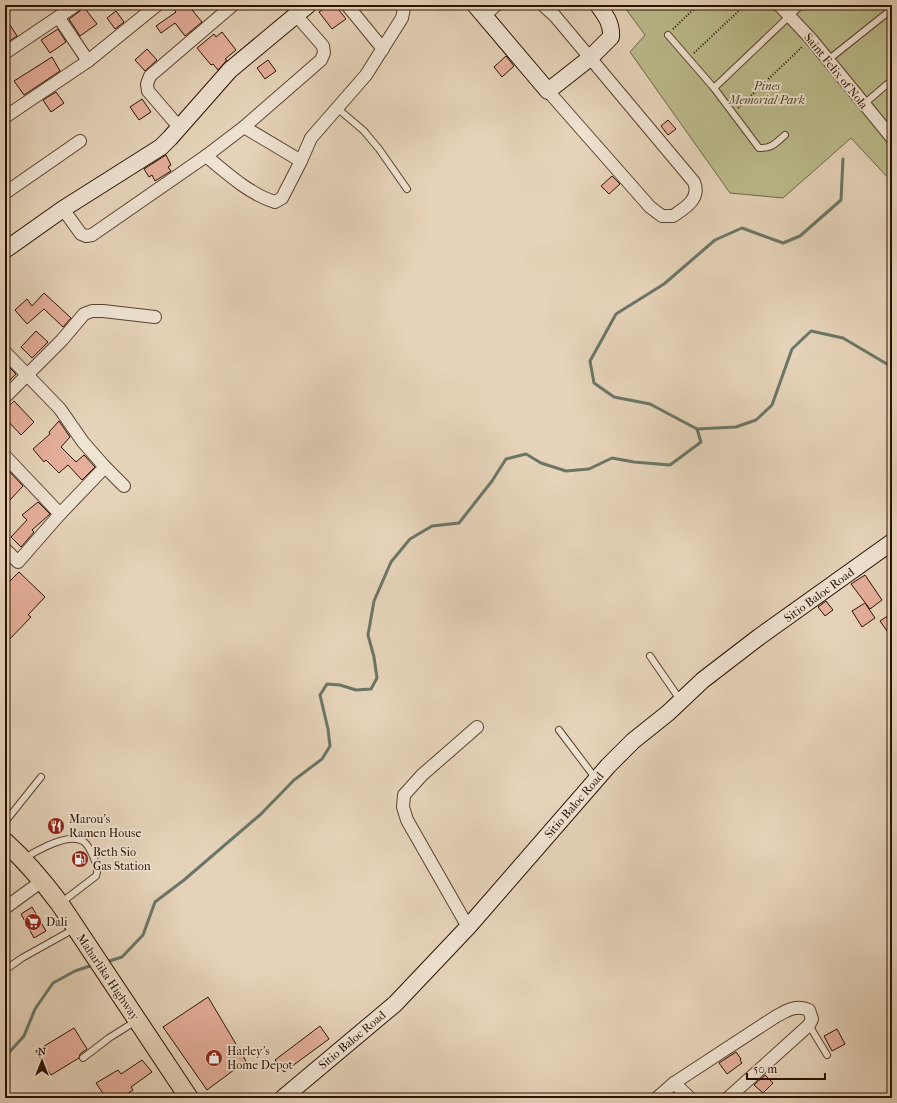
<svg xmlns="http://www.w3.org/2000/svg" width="897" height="1103" viewBox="0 0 897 1103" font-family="'IM FELL French Canon',serif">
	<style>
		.green { fill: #bbbb8c; stroke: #726646 }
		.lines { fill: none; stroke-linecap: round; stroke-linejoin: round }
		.stream { stroke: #6b7668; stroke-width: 3 }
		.building { fill: #e6af9b; stroke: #2a1200 }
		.lane-casing { stroke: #59422e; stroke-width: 8 }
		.street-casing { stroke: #59422e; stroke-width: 14 }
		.secondary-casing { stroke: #2a1200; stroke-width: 18 }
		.primary-casing { stroke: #2a1200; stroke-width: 20 }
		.path { stroke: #2a1200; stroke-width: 2; stroke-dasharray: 1 2; stroke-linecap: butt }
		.lane { stroke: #efe3d2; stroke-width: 6 }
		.street { stroke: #efe3d2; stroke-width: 12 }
		.secondary { stroke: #efe3d2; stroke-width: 16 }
		.primary { stroke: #e6d4ba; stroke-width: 18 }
		.labels { text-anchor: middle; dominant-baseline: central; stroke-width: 3.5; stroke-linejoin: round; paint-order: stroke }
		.street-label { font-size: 12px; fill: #2a1200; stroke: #efe3d2 }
		.park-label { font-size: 12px; font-style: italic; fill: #56452a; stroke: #efe3d2 }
		.poi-label { font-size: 12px; fill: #2a1200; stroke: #efe3d2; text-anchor: start }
	</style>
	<rect width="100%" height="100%" fill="#e6d4ba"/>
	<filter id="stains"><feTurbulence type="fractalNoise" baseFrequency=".005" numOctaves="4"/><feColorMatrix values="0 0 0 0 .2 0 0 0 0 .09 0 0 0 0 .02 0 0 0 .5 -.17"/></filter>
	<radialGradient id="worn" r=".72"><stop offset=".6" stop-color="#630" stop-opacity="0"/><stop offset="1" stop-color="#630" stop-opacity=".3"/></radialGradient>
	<path class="green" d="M623,5h269v177l-41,-44 -68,60 -53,-5 -100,-141 15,-17z"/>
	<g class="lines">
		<g class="stream">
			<path d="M843,159l-2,41 -41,36 -17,7 -41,-15 -27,12 -51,44 -48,30 -26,47 4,22 20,14 36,7 47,25 39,-2 20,-7 16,-15 20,-56 19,-18 32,7 49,29"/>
			<path d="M106,962l16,-5 21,-22 12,-33 29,-22 77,-66 33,-34 28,-21 8,-13 -2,-17 -8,-34 7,-11 13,1 16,5 15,-1 6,-11 -3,-21 -6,-22 6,-34 17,-39 19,-23 22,-13 27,-3 33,-42 14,-22 20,-5 15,9 25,8 23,-2 23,-11 22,4 36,3 31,-23 -4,-13"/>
			<path d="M5,1057l19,-21 11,-27 18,-26 22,-12 18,-6"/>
		</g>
	</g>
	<g class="building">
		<path d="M171,5h17l14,17 -17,14 -10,-13 -14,10 -5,-7 20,-14z"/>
		<path d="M329,5h6l11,14 -14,10 -13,-17z"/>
		<path d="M83,6l14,18 -17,12 -11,-17 11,-8z"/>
		<path d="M116,11l8,11 -9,7 -8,-11z"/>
		<path d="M5,17l12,19 -12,8z"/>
		<path d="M58,29l8,13 -16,11 -9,-13z"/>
		<path d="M222,32l14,18 -11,9 2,1 -9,10 -5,-6 -2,1 -14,-17 17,-14 2,3z"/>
		<path d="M147,49l10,11 -12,11 -10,-11z"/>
		<path d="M506,56l8,10 -12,11 -8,-10z"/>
		<path d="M52,57l8,14 -36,24 -10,-14z"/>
		<path d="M268,60l8,11 -11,8 -8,-11z"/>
		<path d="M56,92l8,11 -13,9 -8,-12z"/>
		<path d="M142,99l9,13 -12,8 -9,-13z"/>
		<path d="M668,120l8,9 -8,6 -7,-9z"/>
		<path d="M166,155l5,10 -3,2 3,4 -16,10 -3,-6 -3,2 -5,-8z"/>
		<path d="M612,176l8,8 -11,10 -8,-8z"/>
		<path d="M44,293l27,25 -8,9 -19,-18 -17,15 -12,-14 12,-11 5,7z"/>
		<path d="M36,331l12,11 -16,16 -11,-11z"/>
		<path d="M5,363l11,11 -11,11z"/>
		<path d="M14,401l20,21 -13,13 -16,-17v-8z"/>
		<path d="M59,421l11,16 -9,10 15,15 8,-7 11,12 -13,13 -14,-15 -9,8 -13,-13 -2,2 -11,-13 17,-15 -1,-2z"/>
		<path d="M5,467l18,19 -13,14 -5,-5z"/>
		<path d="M38,502l12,12 -18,16 2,2 -13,15 -10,-10 16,-17 -5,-5z"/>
		<path d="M19,572l26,25 -17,18 3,2 -26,27v-58z"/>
		<path d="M865,575l17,25 -12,9 -19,-25z"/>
		<path d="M826,601l7,9 -8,6 -7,-9z"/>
		<path d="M865,603l10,15 -13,9 -10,-16z"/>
		<path d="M892,613v25l-12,-17z"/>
		<path d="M32,907l14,24 -12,7 -13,-24z"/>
		<path d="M208,997l38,64 -39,29 -44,-63z"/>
		<path d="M320,1026l9,13 -45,33 -9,-12z"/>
		<path d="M74,1028l13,21 -7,5 -1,4 -28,17 -15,-24z"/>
		<path d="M837,1029l8,15 -13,7 -8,-15z"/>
		<path d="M736,1052l5,7 -1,1 2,3 -15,11 -8,-11z"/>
		<path d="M142,1060l10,12 -21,15 2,3 -12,8h-15l-10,-15 22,-13 3,4z"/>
		<path d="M765,1075l8,8 -10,10 -9,-8z"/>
	</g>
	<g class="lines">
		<g class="lane-casing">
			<g id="lane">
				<path d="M668,35l46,53 45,60c12,1 17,-5 26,-13"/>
				<path d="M828,60l64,-51"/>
				<path d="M714,88l87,-83"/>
				<path d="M864,104l28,-24"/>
				<path d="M337,108l27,23 15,18 28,40"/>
				<path d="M650,656l31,45"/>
				<path d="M559,730l37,49"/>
				<path d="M5,822l36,-45"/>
				<path d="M25,858c13,-8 43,-25 58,-17 5,3 7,9 10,15 3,8 6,13 3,20l-34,26"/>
				<path d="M5,970l17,-12 52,-29"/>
				<path d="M809,1025l18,30"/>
				<path d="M83,1058l26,-20 27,-17"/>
			</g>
		</g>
		<g class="street-casing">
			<g id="street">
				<path d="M347,5l36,44"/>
				<path d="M543,5l12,11 139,166c7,17 -9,26 -21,34h-11l-12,-9 -102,-116"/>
				<path d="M779,5l32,34 81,99"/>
				<path d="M484,16l12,-11"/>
				<path d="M59,18l29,43"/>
				<path d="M5,53l71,-48"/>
				<path d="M5,117l83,-56 69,-56"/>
				<path d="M179,127l-31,-36 -1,-7 3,-8 83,-71"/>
				<path d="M244,127l57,34"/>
				<path d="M206,156c21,17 43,38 69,46l7,-4 19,-37 10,-23 55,-63 36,-57 2,-10 -2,-3"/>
				<path d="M5,193l75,-52"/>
				<path d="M63,209l18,25 5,2 6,-1 114,-79 38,-29 77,-67 3,-7 -1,-7 -27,-31"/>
				<path d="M5,352l55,57 23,33 22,25 19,19"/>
				<path d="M5,397l57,-57 22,-26 8,-3h11l52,6"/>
				<path d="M5,456l55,58"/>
				<path d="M5,549l13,13 42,-48 45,-47"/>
				<path d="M5,908l37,-27"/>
				<path d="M468,927l-61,-107 -4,-13 1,-12 18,-20 55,-48"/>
				<path d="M674,1083l16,15"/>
				<path d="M657,1098l17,-15 101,-66c11,-6 21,-13 34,-7l3,9 -3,6 -81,73"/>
			</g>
		</g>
		<g class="secondary-casing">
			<g id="secondary">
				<path d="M475,5l73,86 42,-33 21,-21c1,-13 -5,-21 -13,-32"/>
				<path d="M5,250l58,-41 98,-62 9,-9 60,-68 78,-65"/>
				<path d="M283,1098l112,-94 73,-77 140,-161 25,-25 35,-28 35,-33 56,-43 133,-95"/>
			</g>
		</g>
		<g class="primary-casing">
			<path id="primary" d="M5,842c22,20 37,38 55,62l129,194"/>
		</g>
		<g class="path">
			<path d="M673,29l25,-24"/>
			<path d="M694,53l51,-48"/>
			<path d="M738,108l65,-62"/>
		</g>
		<use href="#lane" class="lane"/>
		<use href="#street" class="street"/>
		<use href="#secondary" class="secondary"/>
		<use href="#primary" class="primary"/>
	</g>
	<defs>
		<g id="restaurant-disc" transform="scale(0.9)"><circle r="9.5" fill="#8f2418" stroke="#efe3d2"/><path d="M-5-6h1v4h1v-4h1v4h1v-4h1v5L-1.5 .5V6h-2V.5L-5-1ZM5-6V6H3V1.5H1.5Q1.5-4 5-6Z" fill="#fff"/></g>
		<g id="fuel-disc" transform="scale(0.9)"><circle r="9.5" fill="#8f2418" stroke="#efe3d2"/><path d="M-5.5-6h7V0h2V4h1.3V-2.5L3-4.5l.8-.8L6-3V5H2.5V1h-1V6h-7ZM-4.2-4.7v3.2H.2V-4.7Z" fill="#fff"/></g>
		<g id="supermarket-disc" transform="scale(0.9)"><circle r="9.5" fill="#8f2418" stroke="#efe3d2"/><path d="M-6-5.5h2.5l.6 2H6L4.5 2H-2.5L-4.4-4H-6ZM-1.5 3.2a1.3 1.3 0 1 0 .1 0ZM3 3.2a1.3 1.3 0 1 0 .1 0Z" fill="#fff"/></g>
		<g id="shop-disc" transform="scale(0.9)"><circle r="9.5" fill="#8f2418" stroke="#efe3d2"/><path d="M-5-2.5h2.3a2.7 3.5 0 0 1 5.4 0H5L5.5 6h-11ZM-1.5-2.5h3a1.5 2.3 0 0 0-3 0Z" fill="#fff"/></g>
	</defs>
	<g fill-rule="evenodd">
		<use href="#restaurant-disc" x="56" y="826"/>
		<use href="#fuel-disc" x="80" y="859"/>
		<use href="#supermarket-disc" x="33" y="922"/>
		<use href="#shop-disc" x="214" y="1058"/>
	</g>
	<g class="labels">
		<g class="street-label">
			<text transform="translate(836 71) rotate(51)">Saint Felix of Nola</text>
			<text transform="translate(819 595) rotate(-36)">Sitio Baloc Road</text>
			<text transform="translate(574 805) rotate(-49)">Sitio Baloc Road</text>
			<text transform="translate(108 977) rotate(56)">Maharlika Highway</text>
			<text transform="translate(352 1040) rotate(-40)">Sitio Baloc Road</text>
		</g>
		<g class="park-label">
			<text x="767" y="86">Pines<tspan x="767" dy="14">Memorial Park</tspan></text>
		</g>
		<g class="poi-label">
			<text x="69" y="819">Marou’s<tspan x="69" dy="14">Ramen House</tspan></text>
			<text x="93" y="852">Beth Sio<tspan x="93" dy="14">Gas Station</tspan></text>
			<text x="46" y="922">Dali</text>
			<text x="227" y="1051">Harley's<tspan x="227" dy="14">Home Depot</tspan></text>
		</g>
	</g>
	<rect width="897" height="1103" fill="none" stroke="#e6d4ba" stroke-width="20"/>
	<rect x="6" y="6" width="885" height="1091" fill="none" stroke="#2a1200" stroke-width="2"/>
	<rect x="10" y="10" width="877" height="1083" fill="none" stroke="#2a1200"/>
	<g transform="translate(42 1061)" stroke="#efe3d2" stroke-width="3" paint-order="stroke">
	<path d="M0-3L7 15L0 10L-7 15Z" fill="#2a1200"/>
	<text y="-6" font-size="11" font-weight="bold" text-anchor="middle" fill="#2a1200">N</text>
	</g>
	<path d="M747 1073v6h78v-6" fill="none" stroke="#2a1200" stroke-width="2"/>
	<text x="753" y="1073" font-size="12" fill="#2a1200" stroke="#efe3d2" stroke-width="3" paint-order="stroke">50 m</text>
	<rect width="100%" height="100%" filter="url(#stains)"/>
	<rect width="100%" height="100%" fill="url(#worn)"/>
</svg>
